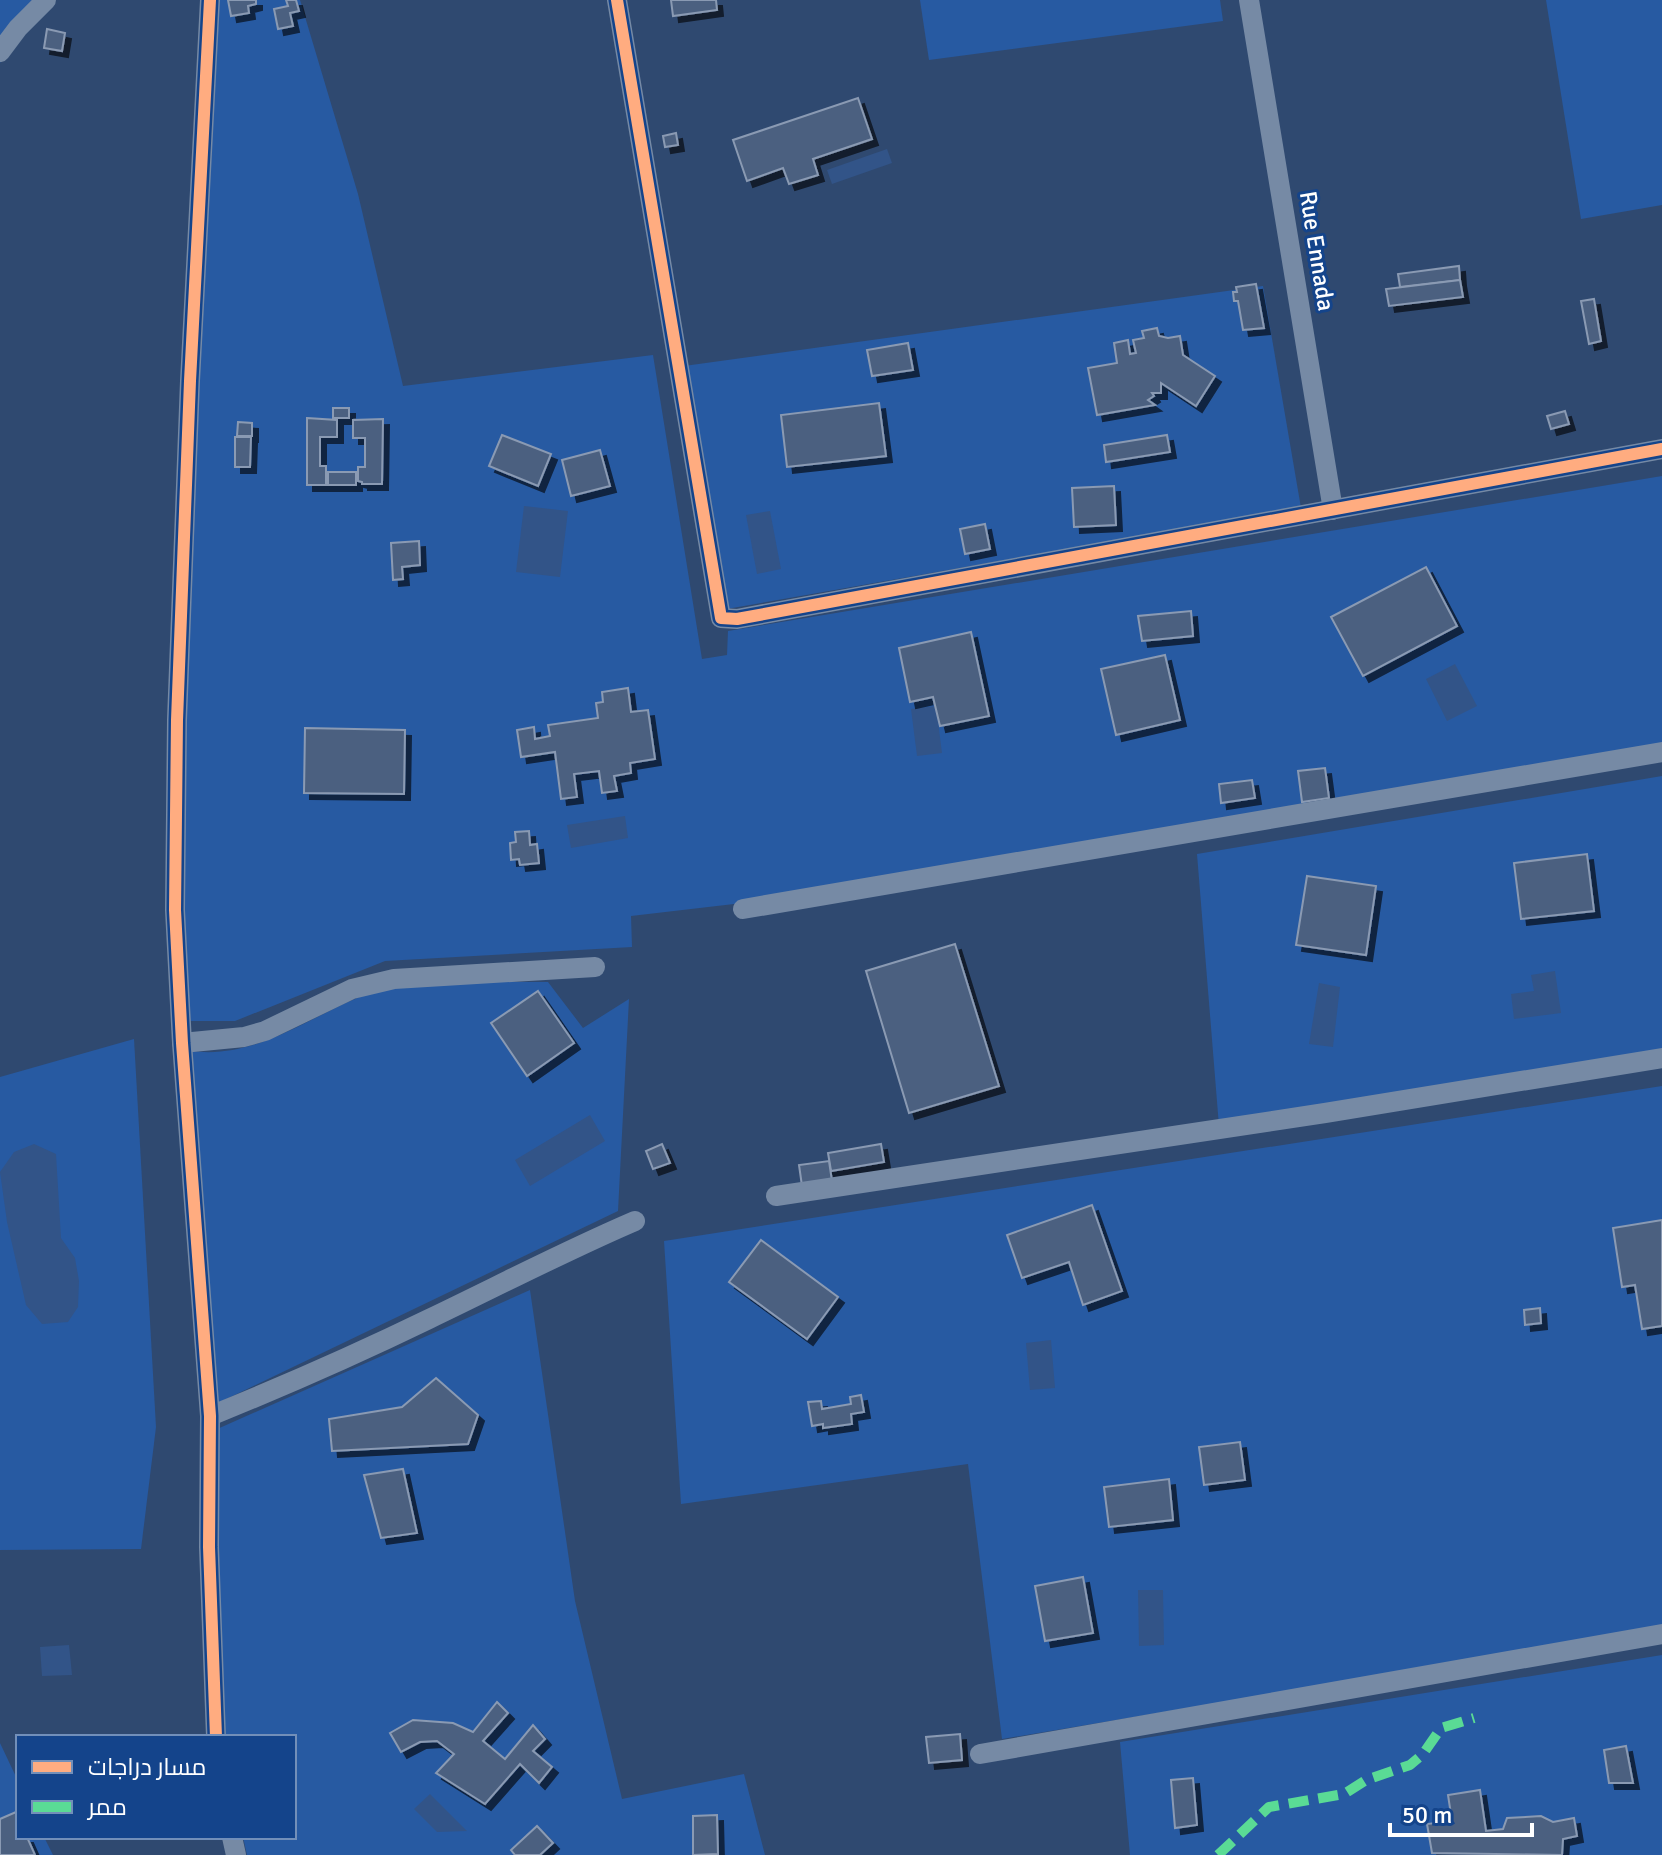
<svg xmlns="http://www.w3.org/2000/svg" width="1662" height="1855" viewBox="0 0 1662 1855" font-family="Signika,Cairo,sans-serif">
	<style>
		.green { fill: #275aa2 }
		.water { fill: #325488 }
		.building { fill: #4c6180; stroke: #8a9ab3; stroke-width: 2; filter: url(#shadow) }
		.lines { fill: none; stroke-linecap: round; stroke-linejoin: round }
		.street { stroke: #768aa5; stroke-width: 20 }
		.quiet { stroke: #5adb95; stroke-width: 10; stroke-dasharray: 20 10; stroke-linecap: butt }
		.cycleway-casing { stroke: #14448b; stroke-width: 17 }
		.cycleway { stroke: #ffac80; stroke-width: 12 }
		.labels { text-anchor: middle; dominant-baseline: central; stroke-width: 6; stroke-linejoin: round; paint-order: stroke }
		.street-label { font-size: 24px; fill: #fff; stroke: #14448b }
	</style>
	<defs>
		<filter id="shadow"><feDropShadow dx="6" dy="6" stdDeviation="0" flood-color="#0009"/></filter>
	</defs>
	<rect width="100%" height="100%" fill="#2f4970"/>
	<g class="green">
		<path d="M0,0h52l-30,30 -22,33z"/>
		<path d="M215,0h85l58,194 45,192 250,-31 49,304 25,-4 1,-24 934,-155v272l-885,151 -146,17 1,31 -247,14 -150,60h-49l-6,-182z"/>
		<path d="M920,0h300l3,21 -294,39z"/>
		<path d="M1546,0h116v205l-81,14z"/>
		<path d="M1263,286l38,222 -580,102 -37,-244z"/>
		<path d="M1662,776v279l-443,71 -22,-272z"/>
		<path d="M464,982h84l35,46 46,-29 -11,212 -402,193 -25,-353c67,9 121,-37 181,-59 21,-8 68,-8 92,-10z"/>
		<path d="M134,1039l22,388 -15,122 -141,1v-473z"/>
		<path d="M1662,1086v543l-660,110 -34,-275 -287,40 -17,-263z"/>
		<path d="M530,1290l45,311 47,198 122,-25 21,81h-518l-4,-18h51v-100h-77l-2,-307z"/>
		<path d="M1662,1655v200h-532l-10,-113z"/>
		<path d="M0,1743l18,38v56h26l9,18h-53z"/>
	</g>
	<g class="water">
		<path d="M887,149l5,14 -60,21 -5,-14z"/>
		<path d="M524,506l44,5 -8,66 -44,-5z"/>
		<path d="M770,511l11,58 -24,5 -11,-59z"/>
		<path d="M1455,664l22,42 -30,15 -21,-42z"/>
		<path d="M936,706l6,47 -25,3 -6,-47z"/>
		<path d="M625,816l3,22 -57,10 -4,-23z"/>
		<path d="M1555,971l6,42 -47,6 -3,-25 23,-3 -3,-16z"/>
		<path d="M1319,983l21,4 -7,60 -24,-3z"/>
		<path d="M590,1115l15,26 -75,45 -15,-26z"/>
		<path d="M34,1144l22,10 5,84 14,20 4,23 -1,26 -10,15 -26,2 -16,-19 -19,-83 -7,-50 14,-20z"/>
		<path d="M1051,1340l4,48 -25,2 -4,-47z"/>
		<path d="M1138,1590h25l1,55 -25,1z"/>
		<path d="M69,1645l3,30 -30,1 -2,-29z"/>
		<path d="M430,1794l37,37 -30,1 -23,-23z"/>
	</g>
	<g class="building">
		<path d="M228,0h28v4l-8,2 1,7 -18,3z"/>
		<path d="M286,0h10l3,11 -9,2 3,13 -15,3 -4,-20 14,-3z"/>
		<path d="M671,0h45l1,10 -44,6z"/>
		<path d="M47,29l18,4 -3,18 -18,-3z"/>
		<path d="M858,98l14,41 -59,20 5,16 -29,9 -6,-16 -36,13 -14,-41z"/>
		<path d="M676,133l2,12 -13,2 -2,-11z"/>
		<path d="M1459,266l1,14 -60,7 -2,-13z"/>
		<path d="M1460,280l3,17 -74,9 -3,-17z"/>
		<path d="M1256,284l8,44 -21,2 -5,-29h-4l-1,-9h4l-1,-5z"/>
		<path d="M1594,299l7,42 -12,3 -8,-43z"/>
		<path d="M1157,328l2,8 9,2 12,-2 3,19 32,21 -19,30 -35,-23v10h-9l2,3 -6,4 7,5 -58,10 -9,-47 29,-5 -3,-20 14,-3 2,14 6,-1 -3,-13 11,-2 -2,-7z"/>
		<path d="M908,343l5,27 -41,6 -5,-26z"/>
		<path d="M879,403l7,53 -99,11 -6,-52z"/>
		<rect x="333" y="408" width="16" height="10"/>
		<path d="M1565,411l4,13 -18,5 -4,-13z"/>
		<path d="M307,418l30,2v17h-17v29h6v19h-19z"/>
		<path d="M383,419l-1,65h-20v-2l-4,-1v-14h7v-29h-12v-18z"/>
		<path d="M238,422l14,1v13h-15z"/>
		<path d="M502,435l49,19 -13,32 -49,-20z"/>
		<path d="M1167,435l3,17 -64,10 -2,-17z"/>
		<path d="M235,437h16l-1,30h-15z"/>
		<path d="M600,450l10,36 -39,10 -9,-36z"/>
		<rect x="328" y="472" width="28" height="13"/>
		<path d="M1114,486l2,39 -42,2 -2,-39z"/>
		<path d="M985,524l5,25 -25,5 -5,-25z"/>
		<path d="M419,541l1,24 -18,2 1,12 -10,1 -2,-37z"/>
		<path d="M1426,567l31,59 -94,50 -32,-59z"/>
		<path d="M1191,611l2,25 -51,5 -4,-25z"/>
		<path d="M971,632l18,84 -49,10 -7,-29 -23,5 -11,-54z"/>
		<path d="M1165,655l15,65 -64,15 -15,-66z"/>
		<path d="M628,688l3,24 17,-2 7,49 -25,4 1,10 -17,3 3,15 -15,2 -3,-22 -25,3 3,23 -16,2 -6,-47 -34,5 -4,-27 17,-3 1,12 15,-3 -2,-11 50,-7 -2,-15 7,-1 -1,-10z"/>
		<path d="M305,728l100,2 -1,64 -100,-1z"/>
		<path d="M1325,768l4,30 -27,4 -4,-31z"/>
		<path d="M1252,780l3,18 -34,5 -2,-19z"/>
		<path d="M529,831l1,14 7,-1 2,19 -19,2 -1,-6 -8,1 -1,-17 6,-1 -1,-10z"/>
		<path d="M1587,854l7,57 -73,8 -7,-56z"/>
		<path d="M1307,876l69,10 -10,69 -70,-10z"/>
		<path d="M955,944l44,142 -90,27 -43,-142z"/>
		<path d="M538,991l36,52 -47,33 -36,-53z"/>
		<path d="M662,1144l8,19 -17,6 -7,-18z"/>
		<path d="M881,1144l3,18 -53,9 -3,-18z"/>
		<path d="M829,1161l3,20 -30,5 -3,-21z"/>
		<path d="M1092,1205l30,86 -39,14 -14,-43 -47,16 -15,-43z"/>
		<path d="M1662,1220v106l-20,3 -7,-44 -13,2 -9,-59z"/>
		<path d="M761,1240l77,57 -31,42 -78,-57z"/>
		<path d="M1540,1308l1,15 -16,2 -1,-15z"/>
		<path d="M436,1378l42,37 -10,29 -136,7 -3,-32 73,-12z"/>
		<path d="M861,1395l3,17 -13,2 1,10 -29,4v-4l-11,2 -4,-24 13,-1 1,8 29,-5 -1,-7z"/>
		<path d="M1240,1442l5,38 -41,5 -5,-38z"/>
		<path d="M403,1469l14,64 -36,5 -17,-63z"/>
		<path d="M1169,1479l4,41 -64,7 -5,-40z"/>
		<path d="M1083,1577l10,56 -48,8 -10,-55z"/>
		<path d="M497,1702l11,11 -25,28 22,18 28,-34 12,14 -12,12 19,16 -13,16 -19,-19 -35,40 -49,-31 18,-19 -17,-13 -17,1 -19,10 -11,-19 23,-13 40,3 20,9z"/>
		<path d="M960,1734l2,26 -33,3 -3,-26z"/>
		<path d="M1626,1746l7,37h-24l-5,-33z"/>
		<path d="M1193,1778l4,47 -22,3 -4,-48z"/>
		<path d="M1480,1790l6,41 17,-2 4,-11 34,-2 12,6 21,-4 3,18 -14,3 -1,16 -130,-2 -5,-29 25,-3 -4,-26z"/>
		<path d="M16,1812l2,25h9l8,18h-35v-36z"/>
		<path d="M717,1815l1,39 -25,1v-39z"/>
		<path d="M537,1826l16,17 -13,12h-25l-4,-5z"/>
	</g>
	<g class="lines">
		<g class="street">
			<path d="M210,0l-20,381 -13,339 -2,190 7,133 28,373 -1,131 7,190"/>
			<path d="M617,0l104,618 16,1 925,-170"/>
			<path d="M1249,0l84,510"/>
			<path d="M0,52l18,-24 28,-28"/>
			<path d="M743,909l919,-157"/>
			<path d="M182,1043l62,-6 21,-6 87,-42 42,-10 201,-12"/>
			<path d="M776,1196l549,-83 337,-55"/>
			<path d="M210,1416c74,-30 147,-62 219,-97 69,-33 136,-68 206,-98"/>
			<path d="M980,1754l682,-120"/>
			<path d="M232,1837l4,18"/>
		</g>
		<path class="quiet" d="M1218,1855l51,-48 75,-13 22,-14 44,-15 13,-11 18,-26 33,-10"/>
		<g class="cycleway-casing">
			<g id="cycleway">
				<path d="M210,0l-20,381 -13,339 -2,190 7,133 28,373 -1,131 7,190"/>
				<path d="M617,0l104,618 16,1 925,-170"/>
			</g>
		</g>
		<use href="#cycleway" class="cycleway"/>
	</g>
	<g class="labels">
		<g class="street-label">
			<text transform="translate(1317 251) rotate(81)">Rue Ennada</text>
		</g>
	</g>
	<rect x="16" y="1735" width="280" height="104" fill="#14448b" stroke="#728fb9" stroke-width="2"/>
	<rect x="32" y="1761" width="40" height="12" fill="#ffac80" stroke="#728fb9" stroke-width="2"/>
	<text x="88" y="1775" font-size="24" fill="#ffffff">مسار دراجات</text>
	<rect x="32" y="1801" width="40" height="12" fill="#5adb95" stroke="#728fb9" stroke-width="2"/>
	<text x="88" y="1815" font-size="24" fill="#ffffff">ممر</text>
	<path d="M1390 1823v12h142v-12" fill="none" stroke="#ffffff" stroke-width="4"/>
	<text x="1402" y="1823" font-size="24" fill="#ffffff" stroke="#14448b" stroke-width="6" paint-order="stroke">50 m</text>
</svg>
